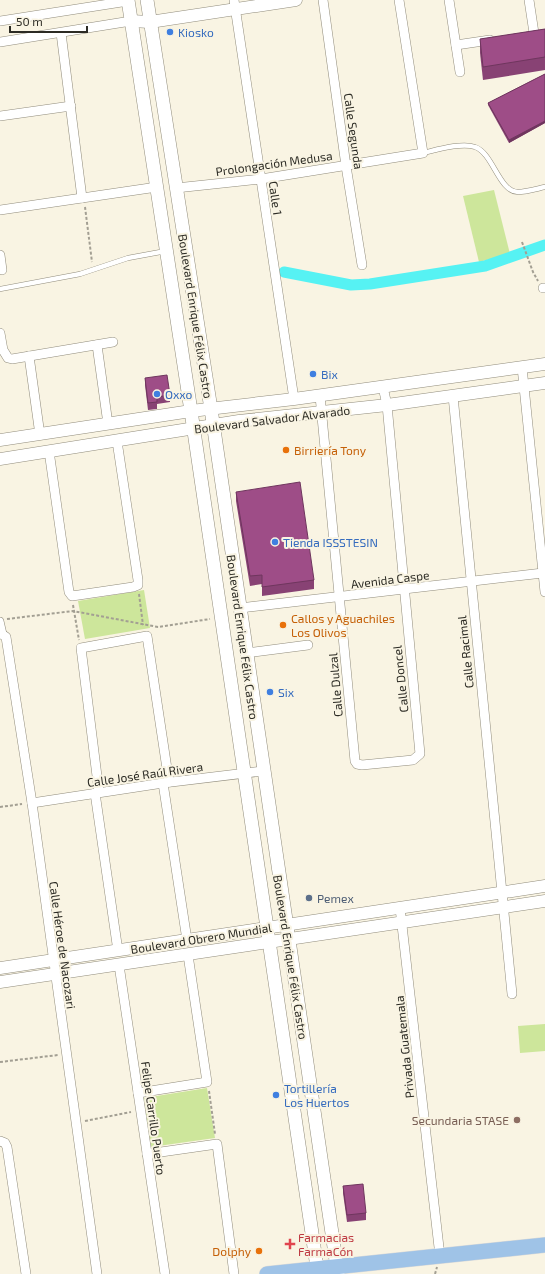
<svg xmlns="http://www.w3.org/2000/svg" width="545" height="1274" viewBox="0 0 545 1274" font-family="'Exo 2',sans-serif">
	<style>
		.green { fill: #cde69b }
		.lines { fill: none; stroke-linecap: round; stroke-linejoin: round }
		.canal { stroke: #56f2f3; stroke-width: 11 }
		.service-casing { stroke: #918c7c; stroke-width: 5.5 }
		.pedestrian-casing { stroke: #918c7c; stroke-width: 8 }
		.minor-casing { stroke: #918c7c; stroke-width: 10 }
		.tertiary-casing { stroke: #918c7c; stroke-width: 13 }
		.secondary-casing { stroke: #918c7c; stroke-width: 14 }
		.primary-casing { stroke: #d9d9d8; stroke-width: 16 }
		.path { stroke: #a39f93; stroke-width: 2; stroke-dasharray: 3 2; stroke-linecap: butt }
		.service { stroke: #fff; stroke-width: 4.5 }
		.pedestrian { stroke: #fff; stroke-width: 7 }
		.minor { stroke: #fff; stroke-width: 9 }
		.tertiary { stroke: #fff; stroke-width: 12 }
		.secondary { stroke: #fff; stroke-width: 13 }
		.primary { stroke: #9fc3e7; stroke-width: 15 }
		.wall { fill: #884274 }
		.shaded-wall { fill: #6f365e }
		.building { fill: #9e4d87; stroke: #6f365e }
		.shop-dot { fill: #3f7fe0; stroke: #f9f4e3; stroke-width: 1.5 }
		.food-dot { fill: #e8710a; stroke: #f9f4e3; stroke-width: 1.5 }
		.service-dot { fill: #5c6f8a; stroke: #f9f4e3; stroke-width: 1.5 }
		.education-dot { fill: #8d6e63; stroke: #f9f4e3; stroke-width: 1.5 }
		.health-dot { fill: #e0444e; stroke: #f9f4e3; stroke-width: 1.5 }
		.labels { text-anchor: middle; dominant-baseline: central; stroke-width: 4; stroke-linejoin: round; paint-order: stroke }
		.shop-label { font-size: 12px; fill: #366cbe; stroke: #f9f4e3; text-anchor: start }
		.street-label { font-size: 12px; fill: #2c2b24; stroke: #f9f4e3 }
		.food-label { font-size: 12px; fill: #c56008; stroke: #f9f4e3; text-anchor: start }
		.service-label { font-size: 12px; fill: #4e5e75; stroke: #f9f4e3; text-anchor: start }
		.education-label { font-size: 12px; fill: #785e54; stroke: #f9f4e3; text-anchor: end }
		.health-label { font-size: 12px; fill: #be3a42; stroke: #f9f4e3; text-anchor: start }
	</style>
	<rect width="100%" height="100%" fill="#f9f4e3"/>
	<g class="green">
		<path d="M494,190l16,64 -31,8 -16,-66z"/>
		<path d="M144,590l6,38 -65,11 -7,-38z"/>
		<path d="M545,1024v27l-25,2 -2,-27z"/>
		<path d="M207,1088l8,50 -64,9 -7,-49z"/>
	</g>
	<g class="lines">
		<path class="canal" d="M284,272l67,13 19,-1 115,-18 60,-21"/>
		<g class="service-casing">
			<g id="service">
				<path d="M423,153c13,-3 39,-11 52,-6 18,6 24,45 43,45 8,0 18,-3 27,-5"/>
				<path d="M0,289l80,-15 48,-16 38,-7"/>
			</g>
		</g>
		<g class="pedestrian-casing">
			<path id="pedestrian" d="M0,621l3,13"/>
		</g>
		<g class="minor-casing">
			<g id="minor">
				<path d="M234,0l60,399"/>
				<path d="M323,0l23,166 16,99"/>
				<path d="M449,0l11,72"/>
				<path d="M529,0l5,33"/>
				<path d="M0,21l128,-20"/>
				<path d="M61,33l21,165"/>
				<path d="M0,42l131,-21"/>
				<path d="M456,45l34,-5"/>
				<path d="M0,116l71,-10"/>
				<path d="M176,188l85,-9 162,-26 -24,-153"/>
				<path d="M0,210l157,-23"/>
				<path d="M0,255l2,15"/>
				<path d="M543,288h2"/>
				<path d="M0,333l3,17 5,8 4,1 101,-17"/>
				<path d="M97,345l11,79"/>
				<path d="M29,356l11,79"/>
				<path d="M522,367l23,225"/>
				<path d="M320,396l35,365 2,3 5,1 51,-5 7,-6 -33,-349 -4,-18"/>
				<path d="M453,396l59,598"/>
				<path d="M49,451l20,141 3,4 61,-9 5,-2v-5l-21,-139"/>
				<path d="M240,608l303,-35"/>
				<path d="M0,633l6,4 26,166 65,471"/>
				<path d="M246,653l62,-8"/>
				<path d="M163,783l24,157"/>
				<path d="M99,792l-18,-144 66,-12 22,146"/>
				<path d="M95,793l23,158"/>
				<path d="M32,803l131,-20 100,-12"/>
				<path d="M400,908l40,348"/>
				<path d="M119,965l46,309"/>
				<path d="M138,1093l69,-11 -19,-127"/>
				<path d="M0,1141l5,2 2,4 19,127"/>
				<path d="M147,1154l70,-10 17,130"/>
			</g>
		</g>
		<g class="tertiary-casing">
			<g id="tertiary">
				<path d="M131,21l19,1 146,-22"/>
				<path d="M0,440l191,-29 103,-12 251,-35"/>
				<path d="M0,459l239,-38 148,-16 158,-22"/>
				<path d="M0,968l545,-82"/>
				<path d="M0,982l545,-81"/>
			</g>
		</g>
		<g class="secondary-casing">
			<g id="secondary">
				<path d="M128,0l63,411 127,863"/>
				<path d="M147,0l64,409 127,865"/>
			</g>
		</g>
		<g class="primary-casing">
			<path id="primary" d="M267,1274l278,-29"/>
		</g>
		<g class="path">
			<path d="M85,207l7,55"/>
			<path d="M522,242l11,30 5,9"/>
			<path d="M139,594l4,31"/>
			<path d="M73,605l6,35"/>
			<path d="M7,619l66,-8 85,16 52,-8"/>
			<path d="M0,807l22,-3"/>
			<path d="M0,1062l58,-7"/>
			<path d="M209,1091l6,43"/>
			<path d="M85,1121l46,-9"/>
			<path d="M435,1274l2,-7"/>
		</g>
		<use href="#service" class="service"/>
		<use href="#pedestrian" class="pedestrian"/>
		<use href="#minor" class="minor"/>
		<use href="#tertiary" class="tertiary"/>
		<use href="#secondary" class="secondary"/>
		<use href="#primary" class="primary"/>
	</g>
	<g class="wall">
		<path d="M545,29v41l-62,10 -3,-27v-14z"/>
		<path d="M545,74v49l-36,20 -21,-38v-2z"/>
		<path d="M145,378l25,17v7l-13,2v5l-9,1 -3,-25z"/>
		<path d="M236,492l78,88v9l-52,7v-12l-12,2 -14,-85z"/>
		<path d="M343,1186l23,27v7l-19,2 -4,-29z"/>
	</g>
	<path class="shaded-wall" d="M545,121v2l-36,20v-3z"/>
	<g class="building">
		<path d="M545,29v28l-62,10 -3,-28z"/>
		<path d="M545,74v47l-36,19 -21,-37z"/>
		<path d="M167,375l3,20 -13,2v5l-9,1 -3,-25z"/>
		<path d="M300,482l14,98 -52,7v-12l-12,1 -14,-84z"/>
		<path d="M363,1184l3,29 -19,2 -4,-29z"/>
	</g>
	<g class="shop-dot">
		<circle cx="170" cy="32" r="4"/>
		<circle cx="313" cy="374" r="4"/>
		<circle cx="157" cy="394" r="4"/>
		<circle cx="275" cy="542" r="4"/>
		<circle cx="270" cy="692" r="4"/>
		<circle cx="276" cy="1095" r="4"/>
	</g>
	<g class="food-dot">
		<circle cx="286" cy="450" r="4"/>
		<circle cx="283" cy="625" r="4"/>
		<circle cx="259" cy="1251" r="4"/>
	</g>
	<circle class="service-dot" cx="309" cy="898" r="4"/>
	<circle class="education-dot" cx="517" cy="1120" r="4"/>
	<path class="health-dot" d="M288 1238h4v4h4v4h-4v4h-4v-4h-4v-4h4z"/>
	<g class="labels">
		<g class="shop-label">
			<text x="178" y="32">Kiosko</text>
			<text x="321" y="374">Bix</text>
			<text x="165" y="394">Oxxo</text>
			<text x="283" y="542">Tienda ISSSTESIN</text>
			<text x="278" y="692">Six</text>
			<text x="284" y="1088">Tortillería<tspan x="284" dy="14">Los Huertos</tspan></text>
		</g>
		<g class="street-label">
			<text transform="translate(354 131) rotate(82)">Calle Segunda</text>
			<text transform="translate(274 163) rotate(-8)">Prolongación Medusa</text>
			<text transform="translate(276 198) rotate(82)">Calle 1</text>
			<text transform="translate(196 316) rotate(81)">Boulevard Enrique Félix Castro</text>
			<text transform="translate(272 419) rotate(-7)">Boulevard Salvador Alvarado</text>
			<text transform="translate(390 579) rotate(-7)">Avenida Caspe</text>
			<text transform="translate(243 637) rotate(82)">Boulevard Enrique Félix Castro</text>
			<text transform="translate(465 652) rotate(-96)">Calle Racimal</text>
			<text transform="translate(400 679) rotate(-96)">Calle Doncel</text>
			<text transform="translate(335 685) rotate(-95)">Calle Dulzal</text>
			<text transform="translate(145 774) rotate(-8)">Calle José Raúl Rivera</text>
			<text transform="translate(201 938) rotate(-9)">Boulevard Obrero Mundial</text>
			<text transform="translate(63 945) rotate(82)">Calle Héroe de Nacozari</text>
			<text transform="translate(291 957) rotate(81)">Boulevard Enrique Félix Castro</text>
			<text transform="translate(404 1047) rotate(-96)">Privada Guatemala</text>
			<text transform="translate(154 1118) rotate(82)">Felipe Carrillo Puerto</text>
		</g>
		<g class="food-label">
			<text x="294" y="450">Birriería Tony</text>
			<text x="291" y="618">Callos y Aguachiles<tspan x="291" dy="14">Los Olivos</tspan></text>
			<text x="251" y="1251" text-anchor="end">Dolphy</text>
		</g>
		<g class="service-label">
			<text x="317" y="898">Pemex</text>
		</g>
		<g class="education-label">
			<text x="509" y="1120">Secundaria STASE</text>
		</g>
		<g class="health-label">
			<text x="298" y="1237">Farmacias<tspan x="298" dy="14">FarmaCón</tspan></text>
		</g>
	</g>
	<path d="M10 26v6h77v-6" fill="none" stroke="#2c2b24" stroke-width="2"/>
	<text x="16" y="26" font-size="12" fill="#2c2b24" stroke="#f9f4e3" stroke-width="3" paint-order="stroke">50 m</text>
</svg>
